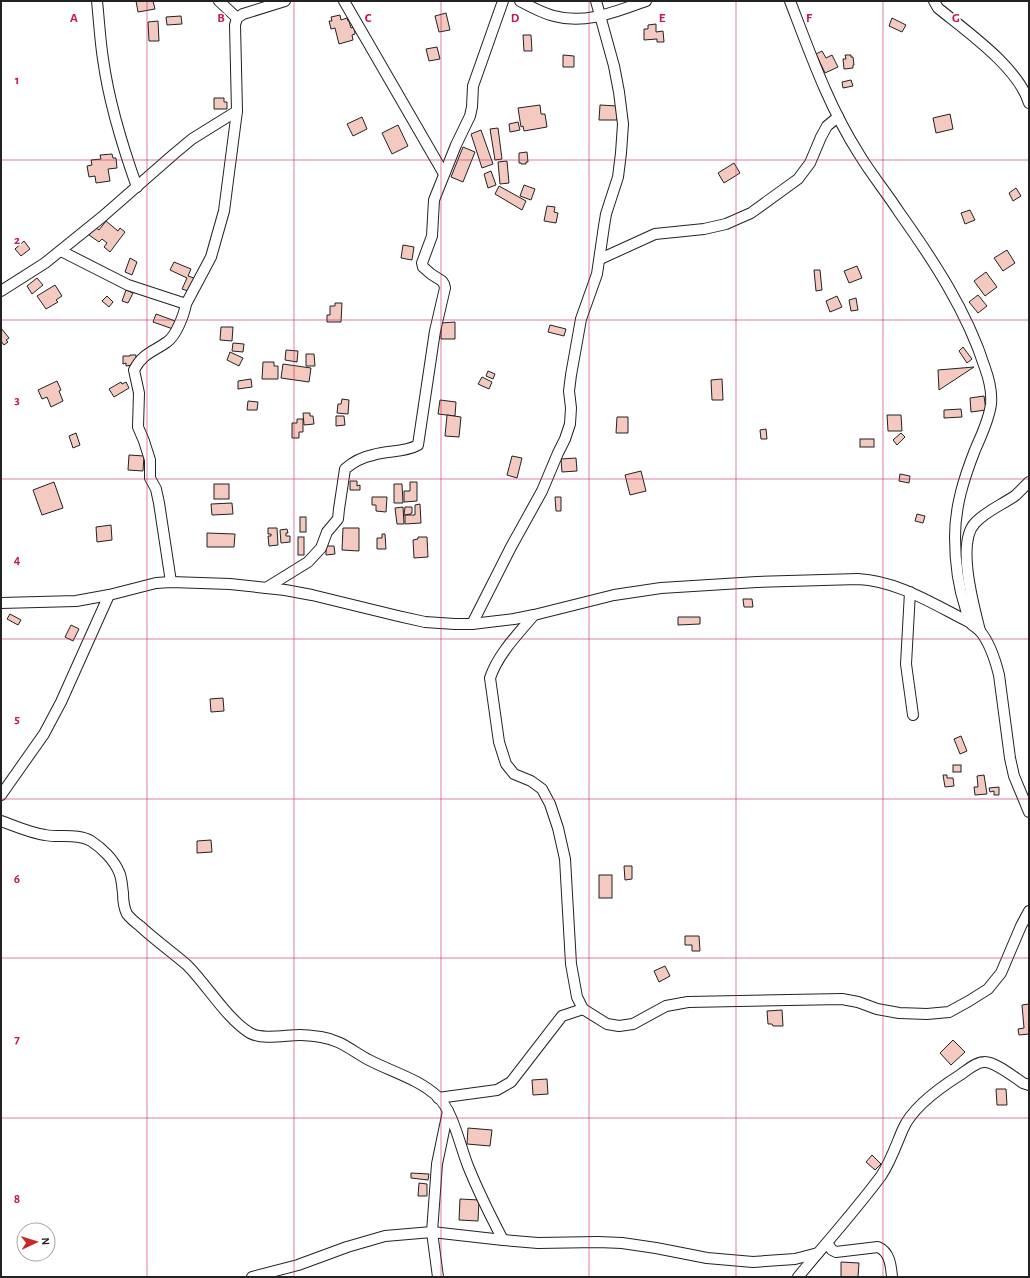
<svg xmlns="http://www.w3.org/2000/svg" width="1030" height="1278" viewBox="0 0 1030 1278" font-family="'Alegreya Sans',sans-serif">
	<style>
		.building { fill: #f3c9c0; stroke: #222 }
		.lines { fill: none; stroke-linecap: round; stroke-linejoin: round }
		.street-casing { stroke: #222; stroke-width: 12 }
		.street { stroke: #fff; stroke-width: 10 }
		.grid { fill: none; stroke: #c2185b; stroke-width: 1; stroke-opacity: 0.55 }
		.grid-label { font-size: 13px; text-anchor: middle; font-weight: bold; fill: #c2185b; stroke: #fff; stroke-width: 3; stroke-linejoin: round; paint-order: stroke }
	</style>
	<rect width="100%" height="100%" fill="#fff"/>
	<g class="building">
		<path d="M136,1h17l2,8 -17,3z"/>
		<path d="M446,13l4,17 -11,2 -4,-16z"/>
		<path d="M340,15l1,5 6,-2 1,3h1l2,7 3,-1 1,7 -3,1 1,5 -14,4 -4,-16 -4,1 -2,-8h3l-1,-4z"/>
		<path d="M181,16l1,8 -15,1 -1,-8z"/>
		<path d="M892,18l14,7 -4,7 -13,-6z"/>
		<path d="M158,21l1,20h-10l-1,-19z"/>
		<path d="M656,24v8l7,-1 1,11h-7v-3l-13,1v-11h4v-4z"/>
		<path d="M523,35h8l1,16h-8z"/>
		<path d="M437,47l3,12 -11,2 -3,-12z"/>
		<path d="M822,51l4,7 6,-3 6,12 -13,6 -9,-19z"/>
		<path d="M563,55l11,1v11h-11z"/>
		<path d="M845,55h6v2h2l1,8h-1v3l-9,1 -1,-10h3z"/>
		<path d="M851,80l2,6 -10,2 -1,-6z"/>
		<path d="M214,98h10v4h3v7h-13z"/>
		<path d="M540,105l1,9h4l2,13 -23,4 -1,-5 -2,1 -3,-19z"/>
		<path d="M600,105l17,1v14h-18z"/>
		<path d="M950,114l3,15 -17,4 -3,-15z"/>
		<path d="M362,117l5,12 -14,7 -6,-12z"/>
		<path d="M518,122l2,8 -10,2 -1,-8z"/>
		<path d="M398,125l10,21 -16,8 -10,-21z"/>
		<path d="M498,128l4,31 -7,1 -5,-31z"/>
		<path d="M481,130l12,34 -11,4 -11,-34z"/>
		<path d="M463,147l12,5 -12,30 -12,-5z"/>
		<path d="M527,152l1,10h-2v2h-5v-1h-2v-10z"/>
		<path d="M112,154l1,4h3l1,10 -9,1 2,12 -14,2 -1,-7 -6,1 -2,-11 5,-1 -1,-5 10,-1 -1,-4z"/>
		<path d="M507,161l2,22 -9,1 -2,-22z"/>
		<path d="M734,163l6,10 -16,10 -6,-10z"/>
		<path d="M491,171l5,14 -8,3 -4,-14z"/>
		<path d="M524,185l11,4 -4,11 -11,-4z"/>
		<path d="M499,186l27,15 -4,9 -27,-16z"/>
		<path d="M1016,188l5,8 -8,5 -4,-8z"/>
		<path d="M547,206l8,1 -1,5 4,1 -2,10 -12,-2z"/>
		<path d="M970,210l5,10 -10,4 -4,-11z"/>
		<path d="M106,221l12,10 2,-3 5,4 -15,20 -6,-5 3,-4 -5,-4 -3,3 -10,-7 6,-8 4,3z"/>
		<path d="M24,241l6,8 -9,7 -6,-7z"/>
		<path d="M403,245l11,2 -2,13 -11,-2z"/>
		<path d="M1007,250l8,13 -12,8 -9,-13z"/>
		<path d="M130,258l7,4 -5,13 -7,-3z"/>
		<path d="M174,262l17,7 -3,7 6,2 -6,13 -6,-2 5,-11 -17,-8z"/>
		<path d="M857,266l5,12 -13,5 -5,-12z"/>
		<path d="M814,270h6l2,20 -6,1z"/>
		<path d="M986,272l11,15 -12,9 -11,-15z"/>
		<path d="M37,278l6,7 -11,9 -5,-8z"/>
		<path d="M55,285l7,11 -6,4 2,2 -12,7 -9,-13z"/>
		<path d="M126,290l7,3 -5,10 -6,-2z"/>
		<path d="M978,295l9,11 -9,7 -9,-11z"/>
		<path d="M107,296l6,6 -4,5 -7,-6z"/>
		<path d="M837,296l5,11 -12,5 -4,-11z"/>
		<path d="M856,298l2,12 -7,1 -2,-11z"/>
		<path d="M335,303h7l-1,19h-14v-7h3v-9h5z"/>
		<path d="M156,314l19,7 -2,8 -20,-7z"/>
		<path d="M455,322v17h-14v-16z"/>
		<path d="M550,325l16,4 -2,7 -16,-4z"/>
		<path d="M221,327h12l-1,14 -12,-1z"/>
		<path d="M1,328l8,10 -3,2 2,2 -4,3 -3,-4z"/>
		<path d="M233,343l11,1 -1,8 -11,-1z"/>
		<path d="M963,347l9,12 -5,4 -8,-12z"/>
		<path d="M286,350l12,1 -1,11 -12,-2z"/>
		<path d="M230,352l13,6 -4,8 -12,-6z"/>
		<path d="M306,354h8l1,12h-9z"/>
		<path d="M130,355h6v8h-4v2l-6,1v-3l-3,1v-8h7z"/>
		<path d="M263,362h11v4h4v13h-16z"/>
		<path d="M283,364l28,4 -2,14 -28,-4z"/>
		<path d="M974,367l-35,23 -1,-20z"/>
		<path d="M488,371l7,3 -2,5 -7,-3z"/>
		<path d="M482,377l10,5 -3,7 -11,-5z"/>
		<path d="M251,379l1,8 -14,2v-8z"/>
		<path d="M722,379l1,21h-11l-1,-20z"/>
		<path d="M57,381l4,9 -2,1 4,10 -12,6 -4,-10 -5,2 -4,-9z"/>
		<path d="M121,382l1,2 4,-2 3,6 -15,9 -5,-8z"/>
		<path d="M984,396l2,14 -15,2 -1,-14z"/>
		<path d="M342,399l7,1 -1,14 -11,-1 1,-9h3z"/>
		<path d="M440,400l16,2 -1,14 -17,-2z"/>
		<path d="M248,401l10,1 -1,8h-10z"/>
		<path d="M961,409l1,8 -18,1v-8z"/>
		<path d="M303,413h7v3h3l1,8 -10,1z"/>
		<path d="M447,415l14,2 -2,20 -14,-1z"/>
		<path d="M887,415h14l1,16h-14z"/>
		<path d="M336,416h8l1,9 -9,1z"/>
		<path d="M617,417h11v16h-12z"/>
		<path d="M297,419h6v13h-4v6h-7v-15h5z"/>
		<path d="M766,429l1,10h-6l-1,-9z"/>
		<path d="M76,433l4,12 -7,3 -4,-12z"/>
		<path d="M901,433l4,4 -8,8 -4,-5z"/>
		<rect x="860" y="439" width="14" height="8"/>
		<path d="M129,455l15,1 -1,15 -15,-1z"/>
		<path d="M512,456l10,2 -5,20 -10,-3z"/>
		<path d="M576,458l1,13 -15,1 -1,-13z"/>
		<path d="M641,471l5,20 -16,4 -5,-20z"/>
		<path d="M900,474l10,2 -1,7 -10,-2z"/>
		<path d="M350,481h7v5l3,-1v5h-10z"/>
		<path d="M54,482l9,26 -21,7 -9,-25z"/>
		<path d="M410,482h7v19l-13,1v-11h6z"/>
		<rect x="214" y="484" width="15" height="15"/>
		<path d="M394,484h8l1,19h-9z"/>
		<path d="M372,497h15l-1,15 -10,-1v-6h-4z"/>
		<path d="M555,497h6v14h-5z"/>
		<path d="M232,503l1,11 -21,1 -1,-11z"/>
		<path d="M420,504l1,19 -16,1v-9h10v-10z"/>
		<path d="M403,507l1,17h-7l-2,-16z"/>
		<path d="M405,507h7v6h-1v1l-7,1z"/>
		<path d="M917,514l8,2 -2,7 -8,-2z"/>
		<rect x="300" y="517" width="6" height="15"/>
		<path d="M111,525l1,15 -15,2 -1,-15z"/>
		<path d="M268,528h9l1,17 -9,1 -1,-10h3v-2h-3z"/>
		<path d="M343,528h16v23l-17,-1z"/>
		<path d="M287,529l1,4h-2v3h4v6l-9,1 -1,-13z"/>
		<path d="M207,533l28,1 -1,13h-27z"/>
		<path d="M382,534h3l1,15h-9v-11h5z"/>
		<rect x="298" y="537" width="6" height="18"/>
		<path d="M418,537h9l1,20 -14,1 -1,-18 5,-1z"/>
		<path d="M326,546h8l1,8 -9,1z"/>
		<path d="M743,599h9l1,8h-9z"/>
		<path d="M10,614l11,6 -3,5 -11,-6z"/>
		<path d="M678,617h22v7l-22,1z"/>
		<path d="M71,625l8,4 -6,12 -8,-4z"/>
		<path d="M223,698l1,13 -13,1 -1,-13z"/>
		<path d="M961,736l6,15 -7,3 -6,-15z"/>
		<rect x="953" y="765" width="8" height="7"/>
		<path d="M943,775h4v3h6l1,8 -9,1z"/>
		<path d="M984,775l3,19 -12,1 -1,-8h4l-1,-11z"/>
		<path d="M999,787v8h-5v-4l-4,1 -1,-4z"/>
		<path d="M211,840l1,12 -15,1v-12z"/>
		<path d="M624,866h8v13l-7,1z"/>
		<rect x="599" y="875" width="13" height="23"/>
		<path d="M685,936h14l1,15h-8v-6h-7z"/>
		<path d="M665,966l5,10 -11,6 -5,-11z"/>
		<path d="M1029,1004v30l-10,1 -1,-6 6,-1 -2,-23z"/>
		<path d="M782,1010l1,16h-10l-1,-2h-4l-1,-13z"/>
		<path d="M953,1040l12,12 -14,13 -11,-12z"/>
		<path d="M547,1079l1,15 -15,1 -1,-15z"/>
		<path d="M996,1089h10l1,16h-10z"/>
		<path d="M468,1128l24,2 -2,16 -23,-2z"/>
		<path d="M872,1155l9,9 -6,6 -9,-8z"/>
		<path d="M411,1173l18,1 -1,6 -17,-2z"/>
		<path d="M419,1183l8,1v12h-9z"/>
		<path d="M460,1199l19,1 -1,21 -19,-1z"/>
		<path d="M841,1262l18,1 -1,14h-17z"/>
	</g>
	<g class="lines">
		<g class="street-casing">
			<g id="street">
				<path d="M97,1c2,19 3,39 6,58 6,44 19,86 34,128"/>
				<path d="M219,1l18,17"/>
				<path d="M344,1l100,173"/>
				<path d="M520,1c11,6 22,12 34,15 32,9 63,-5 92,-15"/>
				<path d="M790,1c20,52 39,106 69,153 12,20 27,38 40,58 34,48 68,99 86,156 4,11 7,25 6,36 -2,16 -10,32 -16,46 -11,28 -20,56 -20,87 0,24 3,49 11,73 1,3 1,8 3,11 2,4 7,6 11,10 10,12 15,28 19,44l11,83 4,18 15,36"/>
				<path d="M934,1l4,7c28,23 80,59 91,95"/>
				<path d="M61,251l67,34 58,19"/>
				<path d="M600,259l55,-25 49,-5 22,-5 25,-11 47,-34 12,-16 11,-26 6,-11 11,-9"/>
				<path d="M1,291l44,-28 57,-46 72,-63 18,-15 45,-28"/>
				<path d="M171,582l-12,-79 -3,-14 -6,-11v-18l-6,-19 -6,-14 1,-34 -5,-23c9,-17 19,-18 33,-28 9,-6 17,-27 19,-38l25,-47 13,-46 13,-100 -2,-86 2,-7 6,-4 42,-13"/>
				<path d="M266,588l42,-26 13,-14 6,-16 11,-13 1,-10 6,-40c8,-7 18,-12 28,-14 15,-5 31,-2 45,-10l17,-114 10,-43 -1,-4 -2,-3 -11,-7 -8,-7 -1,-4 10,-27 2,-36 22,-55 14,-29 2,-9 1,-21 30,-85"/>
				<path d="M910,592l-4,72 7,51"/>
				<path d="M1,603l75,-2 33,-6 47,-12 15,-1 59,2 55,6 27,5 86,21 27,6 30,2h17l42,-5 20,-4 80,-20 47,-7 96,-6 101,-3c40,2 75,25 111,43"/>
				<path d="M534,615c-16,19 -36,39 -44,63l9,64 7,22 8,10 17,7 11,8 8,15 8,24 7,31 6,105 6,33 6,12 24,15 12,2 14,-2 33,-18 22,-4 154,-3 16,3 19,7 22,4 28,1 22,-2 20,-11 19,-12 13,-16 20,-47 8,-15"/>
				<path d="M472,624l39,-77 31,-56 16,-38 7,-14 5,-15 1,-16 -2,-17 2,-16 10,-56 16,-45 7,-48 2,-12 12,-37 3,-24 2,-29 -4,-32 -5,-26 -18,-65"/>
				<path d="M980,631c-6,-24 -24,-88 -5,-108 11,-12 27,-18 41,-28 4,-4 9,-9 13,-13"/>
				<path d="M1,795l43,-61 17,-32 48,-107"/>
				<path d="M1,821c14,5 29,12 44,14 14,3 33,-2 46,6 11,7 23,19 28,31 3,6 3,15 4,21 0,7 1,15 4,21 4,5 9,9 13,12 15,14 32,26 47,39 20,20 40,54 63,68 12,7 36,2 50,2 7,0 14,1 21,2 20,3 31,14 48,23 23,12 50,19 69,37 15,14 22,49 30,69 10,25 22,49 35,74"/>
				<path d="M438,1098l59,-8 14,-8 51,-66 21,-7"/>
				<path d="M827,1243l5,7 4,2 42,-5c12,5 13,19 14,30"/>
				<path d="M252,1277l46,-12 49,-18 38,-11 47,-4 71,8 35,3 60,-1 24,1 34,5 51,10 46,4 42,-3 23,-6"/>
				<path d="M438,1277l-6,-45 5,-68 11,-53"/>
				<path d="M798,1277c28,-34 57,-66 83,-101 10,-15 15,-31 22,-47 9,-21 38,-42 57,-54 6,-4 16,-13 24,-13 10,-1 30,15 39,21l6,2"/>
			</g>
		</g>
		<use href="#street" class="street"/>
	</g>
	<path class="grid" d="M147,1v1276M294,1v1276M441,1v1276M589,1v1276M736,1v1276M883,1v1276M1,160h1028M1,320h1028M1,479h1028M1,639h1028M1,799h1028M1,958h1028M1,1118h1028"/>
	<g class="grid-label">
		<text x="74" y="22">A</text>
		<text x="221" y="22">B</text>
		<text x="368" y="22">C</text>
		<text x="515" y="22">D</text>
		<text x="662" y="22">E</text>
		<text x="809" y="22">F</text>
		<text x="956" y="22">G</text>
		<text x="17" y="84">1</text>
		<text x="17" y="244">2</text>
		<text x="17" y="404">3</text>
		<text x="17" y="564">4</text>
		<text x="17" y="723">5</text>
		<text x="17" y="883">6</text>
		<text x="17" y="1043">7</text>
		<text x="17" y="1203">8</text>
	</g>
	<rect width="1030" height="1278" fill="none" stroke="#222222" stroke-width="4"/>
	<g transform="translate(36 1242) rotate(86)"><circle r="19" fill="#ffffff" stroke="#a7a7a7"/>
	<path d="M0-3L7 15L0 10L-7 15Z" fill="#c62828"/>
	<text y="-6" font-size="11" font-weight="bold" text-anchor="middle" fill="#222222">N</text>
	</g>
</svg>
